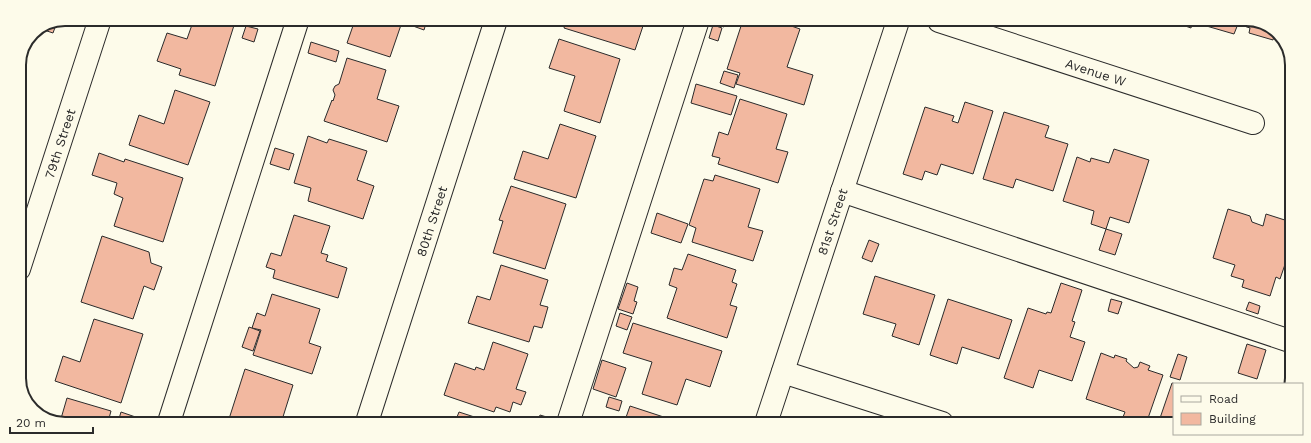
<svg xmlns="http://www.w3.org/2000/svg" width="1311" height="443" viewBox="0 0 1311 443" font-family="'Work Sans',sans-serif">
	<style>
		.building { fill: #f2b8a0; stroke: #2b2b2b }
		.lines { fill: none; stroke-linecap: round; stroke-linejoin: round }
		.minor-casing { stroke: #2b2b2b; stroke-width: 24 }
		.minor { stroke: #fdfbea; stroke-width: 22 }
		.labels { text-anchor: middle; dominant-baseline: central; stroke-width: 3; stroke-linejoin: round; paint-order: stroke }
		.street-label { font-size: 13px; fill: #2b2b2b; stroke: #fdfbea }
		.rim { fill: none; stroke: #2b2b2b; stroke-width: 2 }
	</style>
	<rect width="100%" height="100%" fill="#fdfbea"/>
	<g class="building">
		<path d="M194,19h42l-21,67 -36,-11 2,-6 -24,-8 10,-28 20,6z"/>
		<path d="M355,20h72l-3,10 -22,-8 -12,35 -43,-14z"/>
		<path d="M566,20h79l-10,30 -71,-22z"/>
		<path d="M712,20h14l-2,7 -13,-4z"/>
		<path d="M743,20h31l26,9 -13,38 26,8 -9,30 -68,-21 4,-11 -13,-4z"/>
		<path d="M1141,21h13l-1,4z"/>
		<path d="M1171,21h22l-2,7z"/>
		<path d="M1204,21h57l14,11 -2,8 -24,-7 1,-5 -12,-4 -4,10 -31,-9z"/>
		<path d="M57,22l-4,11 -12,-4z"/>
		<path d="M713,25l9,3 -4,13 -9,-3z"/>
		<path d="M246,26l12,3 -4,13 -12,-4z"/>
		<path d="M559,39l61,20 -20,64 -36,-12 11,-35 -26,-8z"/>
		<path d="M311,42l28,9 -3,11 -28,-9z"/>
		<path d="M347,58l39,12 -9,29 22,7 -12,36 -63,-21 8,-21 1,1 2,-6 -2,-5 2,-4 4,-2z"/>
		<path d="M724,71l14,4 -4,13 -14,-5z"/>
		<path d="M696,84l41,12 -6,19 -40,-12z"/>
		<path d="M175,90l35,12 -22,63 -59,-20 10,-30 25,9z"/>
		<path d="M740,99l47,15 -11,35 12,3 -10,31 -60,-19 2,-6 -8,-2 7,-24 9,3z"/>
		<path d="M965,102l28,9 -20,63 -32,-10 -4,11 -12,-4 -3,9 -19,-6 22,-67 29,9 -2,5 6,2z"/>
		<path d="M1004,112l45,14 -4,11 23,7 -15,47 -37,-12 -3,9 -30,-9z"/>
		<path d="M560,124l36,12 -20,62 -62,-19 9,-28 25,8z"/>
		<path d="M308,136l19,7 2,-4 38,12 -10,29 17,6 -11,33 -55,-18 3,-13 -17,-5z"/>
		<path d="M275,148l19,6 -5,16 -19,-6z"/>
		<path d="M1114,149l35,11 -20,63 -19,-6 -4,12 -15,-5 3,-13 -31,-10 14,-44 13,5 1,-4 18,5z"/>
		<path d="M99,153l25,9 1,-3 58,19 -20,64 -49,-16 9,-28 -9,-4 3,-11 -25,-8z"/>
		<path d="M715,175l45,14 -12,38 15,4 -10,30 -61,-19 4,-14 -7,-3 15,-46 9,2z"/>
		<path d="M511,186l55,18 -21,65 -52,-16 10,-32 -4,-1z"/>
		<path d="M1228,209l22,7 2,6 11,4 3,-12 25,8v25l-11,32 -4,-2 -6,19 -28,-9 2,-7 -13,-4 4,-11 -22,-7z"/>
		<path d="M657,213l31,11 -7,19 -30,-10z"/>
		<path d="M294,215l36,11 -9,27 7,2 -2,6 21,7 -9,30 -65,-20 2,-8 -9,-3 5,-14 10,3z"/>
		<path d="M1106,229l16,5 -7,21 -16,-5z"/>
		<path d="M102,236l47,16 2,11 11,4 -8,23 -10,-4 -11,33 -52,-17z"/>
		<path d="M869,240l10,4 -7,18 -10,-4z"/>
		<path d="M688,254l48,16 -4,12 5,2 -7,21 7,2 -10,31 -60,-20 10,-30 -8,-3 5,-17 8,2z"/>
		<path d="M501,265l47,15 -8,25 8,2 -6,21 -8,-2 -5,16 -61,-19 9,-27 13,4z"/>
		<path d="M875,276l60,19 -16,50 -27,-9 4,-12 -33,-10z"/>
		<path d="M627,283l11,4 -4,14 3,1 -4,12 -15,-5z"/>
		<path d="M1061,283l21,7 -10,31 3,1 -5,15 15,5 -13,39 -33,-11 -6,18 -29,-10 24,-70 18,6 1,-2 4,1z"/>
		<path d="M272,294l48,15 -11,34 12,4 -9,27 -59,-19 8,-25 -9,-2 5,-15 8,3z"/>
		<path d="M948,299l64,21 -13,39 -37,-12 -5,17 -27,-9z"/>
		<path d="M1111,299l11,3 -4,12 -10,-3z"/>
		<path d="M1249,302l11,4 -2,8 -12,-4z"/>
		<path d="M620,313l12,4 -5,13 -11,-4z"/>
		<path d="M94,319l49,15 -22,69 -66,-22 8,-25 17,6z"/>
		<path d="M633,323l89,28 -12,36 -24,-8 -9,26 -35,-11 10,-32 -29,-9z"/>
		<path d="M249,327l11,4 -7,20 -11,-4z"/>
		<path d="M493,342l35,12 -12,35 10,3 -5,13 -8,-3 -3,10 -14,-5 -2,5 -50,-17 11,-32 20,7 1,-3 8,3z"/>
		<path d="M1247,344l19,6 -9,29 -19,-6z"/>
		<path d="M1101,353l13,5 1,-3 12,4 -1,2 8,7 4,-1 2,-5 10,4 -2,4 15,5 -17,49h-3l-20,-7 2,-5 -39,-13z"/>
		<path d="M1178,354l9,3 -7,23 -10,-3z"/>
		<path d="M602,360l24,8 -10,29 -23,-8z"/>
		<path d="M245,369l48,16 -11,35 7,2h-61z"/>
		<path d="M1172,383l4,1h-2v40h-16z"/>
		<path d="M609,397l13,4 -3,10 -13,-4z"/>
		<path d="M67,398l44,13 -3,11h-48z"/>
		<path d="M630,406l52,17h-58z"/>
		<path d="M121,412l29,10h-32z"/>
		<path d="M459,412l34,11 -38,-1z"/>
		<path d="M540,415l10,3 -2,5h-11z"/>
	</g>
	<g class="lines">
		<g class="minor-casing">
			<g id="minor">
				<path id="s1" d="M939,21l314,102"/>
				<path d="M842,191l448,150"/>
				<path id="s2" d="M19,269l81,-250"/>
				<path d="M783,372l159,51"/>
				<path d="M169,422l129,-403"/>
				<path id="s3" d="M367,422l129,-402"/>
				<path d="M568,423l130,-403"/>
				<path id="s4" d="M766,423l132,-402"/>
			</g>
		</g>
		<use href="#minor" class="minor"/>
	</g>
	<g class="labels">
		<g class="street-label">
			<text stroke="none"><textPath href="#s1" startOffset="165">Avenue W</textPath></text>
			<text stroke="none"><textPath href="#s2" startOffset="132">79th Street</textPath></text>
			<text stroke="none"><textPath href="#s3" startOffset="211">80th Street</textPath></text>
			<text stroke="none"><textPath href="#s4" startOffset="212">81st Street</textPath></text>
		</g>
	</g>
	<path d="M0 0H1311V443H0ZM65 26H1246A39 39 0 0 1 1285 65V378A39 39 0 0 1 1246 417H65A39 39 0 0 1 26 378V65A39 39 0 0 1 65 26Z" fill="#fdfbea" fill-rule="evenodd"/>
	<path class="rim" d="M65 26H1246A39 39 0 0 1 1285 65V378A39 39 0 0 1 1246 417H65A39 39 0 0 1 26 378V65A39 39 0 0 1 65 26Z"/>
	<rect x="1173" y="383" width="130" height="52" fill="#fdfbea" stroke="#a9a89e"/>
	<rect x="1181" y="396" width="20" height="6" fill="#fdfbea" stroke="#a9a89e"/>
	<text x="1209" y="403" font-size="12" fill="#2b2b2b">Road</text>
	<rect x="1181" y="413" width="20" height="12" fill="#f2b8a0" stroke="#a9a89e"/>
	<text x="1209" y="423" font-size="12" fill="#2b2b2b">Building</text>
	<path d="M10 427v6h83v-6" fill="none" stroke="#2b2b2b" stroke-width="2"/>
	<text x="16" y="427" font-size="12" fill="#2b2b2b" stroke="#fdfbea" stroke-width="3" paint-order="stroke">20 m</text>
</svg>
